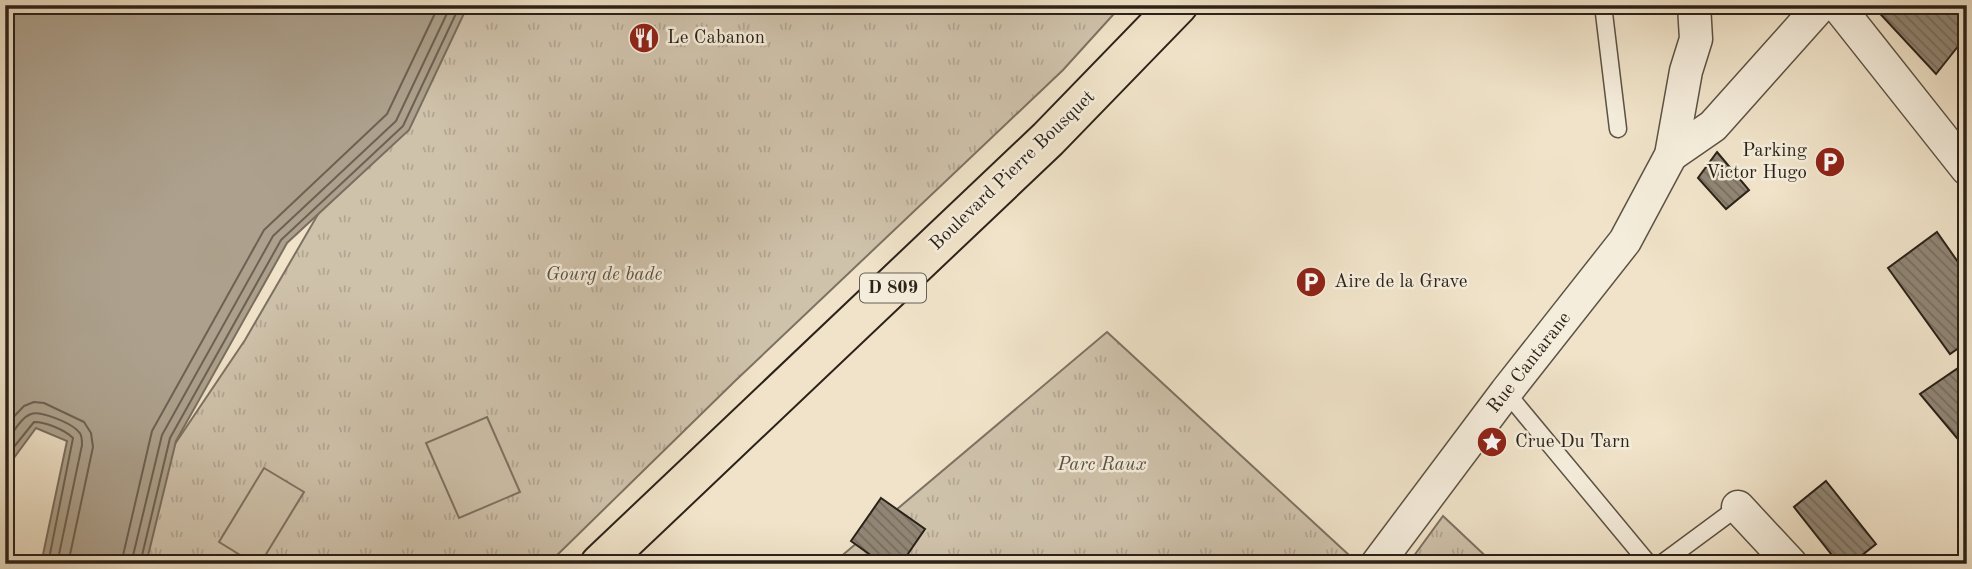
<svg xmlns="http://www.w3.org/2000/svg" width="1972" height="569" viewBox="0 0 1972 569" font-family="'Old Standard TT',serif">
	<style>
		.grass { fill: url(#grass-tufts); stroke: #7d7262; stroke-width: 2 }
		.garden { fill: #cfc2ab; stroke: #7d7262; stroke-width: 2 }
		.water { fill: #ada18d; stroke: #796e5f; stroke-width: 2 }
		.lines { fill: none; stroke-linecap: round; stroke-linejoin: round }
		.shore { stroke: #6c6253; stroke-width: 2 }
		.building { fill: url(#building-back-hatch); stroke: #2b2219; stroke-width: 2 }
		.lane-casing { stroke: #5c5245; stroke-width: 19 }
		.street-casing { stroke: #5c5245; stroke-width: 35 }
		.primary-casing { stroke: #2b2219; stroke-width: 42 }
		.lane { stroke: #f5eddc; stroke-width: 16 }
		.street { stroke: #f5eddc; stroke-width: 32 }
		.primary { stroke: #f0e3c9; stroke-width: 38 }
		.labels { text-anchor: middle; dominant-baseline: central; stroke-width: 5; stroke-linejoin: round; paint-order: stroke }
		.shield { fill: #f5eddc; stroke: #685f54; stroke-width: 2 }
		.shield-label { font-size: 18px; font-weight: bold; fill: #2b2219 }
		.poi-label { font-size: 19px; fill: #2b2219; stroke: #f5eddc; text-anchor: start }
		.street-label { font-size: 19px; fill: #2b2219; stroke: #f5eddc }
		.park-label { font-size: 19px; font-style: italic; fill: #5c5245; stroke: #f5eddc }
	</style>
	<defs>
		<pattern id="grass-tufts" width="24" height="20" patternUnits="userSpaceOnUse" patternTransform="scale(1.75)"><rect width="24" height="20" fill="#cfc2ab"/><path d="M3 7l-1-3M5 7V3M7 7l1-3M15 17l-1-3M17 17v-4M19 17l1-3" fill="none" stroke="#b2a693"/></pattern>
		<pattern id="building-back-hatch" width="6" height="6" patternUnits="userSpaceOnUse" patternTransform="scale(1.75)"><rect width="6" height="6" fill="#918675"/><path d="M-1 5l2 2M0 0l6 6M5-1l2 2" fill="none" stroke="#776d5f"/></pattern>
	</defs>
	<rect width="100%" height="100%" fill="#f0e3c9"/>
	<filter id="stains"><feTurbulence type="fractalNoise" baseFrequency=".00286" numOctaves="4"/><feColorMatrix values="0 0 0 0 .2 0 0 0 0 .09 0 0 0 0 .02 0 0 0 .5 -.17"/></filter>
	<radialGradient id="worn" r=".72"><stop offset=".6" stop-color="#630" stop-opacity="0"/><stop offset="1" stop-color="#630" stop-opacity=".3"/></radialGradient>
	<g class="grass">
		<path d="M448,5h674l-59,65 -328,311 -187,183h-454l151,-224 101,-174z"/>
		<path d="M1107,332l243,224 -5,8h-513z"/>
		<path d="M1443,516l51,48h-86z"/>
	</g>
	<g class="garden">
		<path d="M487,417l33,75 -61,26 -33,-75z"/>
		<path d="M264,468l40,24 -44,72h-5l-36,-22z"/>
	</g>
	<path class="water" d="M5,5h463l-59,125 -122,113 -111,198 -30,123h-105l26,-123 -31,-13 -31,42z"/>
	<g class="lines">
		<g class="shore">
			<path d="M5,426l19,-20 10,-4 10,1 40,19 7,11 2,14 -25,117"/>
			<path d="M5,443c7,-8 15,-25 26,-29 9,-4 39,9 46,16 5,4 5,9 5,15l-25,119"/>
			<path d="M5,458l29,-36c12,0 31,8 39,16l-25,126"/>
			<path d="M121,564l31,-133 112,-201 123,-116 52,-109"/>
			<path d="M131,564l31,-129 111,-199 123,-115 55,-116"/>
			<path d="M140,564l30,-126 111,-198 122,-114 57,-121"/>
		</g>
	</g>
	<g class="building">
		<path d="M1872,5h95v30l-31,39z"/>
		<path d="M1717,152l32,38 -23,19 -28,-31z"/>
		<path d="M1937,232l30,43v67l-17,12 -62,-86z"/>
		<path d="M1967,362v88l-47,-56z"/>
		<path d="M1826,481l50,63 -25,20h-12l-45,-57z"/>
		<path d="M881,498l44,31 -24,35h-18l-32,-23z"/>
	</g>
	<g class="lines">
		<g class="lane-casing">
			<g id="lane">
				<path d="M1603,5l15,124"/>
				<path d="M1506,392l143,172"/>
				<path d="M1661,564l77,-57"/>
			</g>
		</g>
		<g class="street-casing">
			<g id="street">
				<path d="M1837,5l130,164"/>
				<path d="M1671,155l42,-29 108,-121"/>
				<path d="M1738,507l53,57"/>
				<path d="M1377,564l129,-172 119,-151 46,-86 15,-84 10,-32 -2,-34"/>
			</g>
		</g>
		<g class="primary-casing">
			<path id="primary" d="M600,564l448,-425 130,-134"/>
		</g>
		<use href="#lane" class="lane"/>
		<use href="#street" class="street"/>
		<use href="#primary" class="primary"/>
	</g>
	<defs>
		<g id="restaurant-disc" transform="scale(1.575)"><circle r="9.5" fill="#8f2418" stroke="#f5eddc"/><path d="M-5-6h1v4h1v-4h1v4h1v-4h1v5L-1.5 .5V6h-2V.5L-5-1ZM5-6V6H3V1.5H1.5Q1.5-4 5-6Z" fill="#fff"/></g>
		<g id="parking-disc" transform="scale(1.575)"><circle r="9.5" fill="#8f2418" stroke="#f5eddc"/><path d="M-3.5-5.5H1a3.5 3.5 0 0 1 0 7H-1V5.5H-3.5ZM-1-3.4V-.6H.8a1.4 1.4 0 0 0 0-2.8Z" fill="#fff"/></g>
		<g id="sight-disc" transform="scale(1.575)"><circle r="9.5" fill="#8f2418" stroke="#f5eddc"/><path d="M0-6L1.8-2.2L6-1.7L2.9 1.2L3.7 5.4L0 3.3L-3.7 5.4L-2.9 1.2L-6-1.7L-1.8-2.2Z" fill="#fff"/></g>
	</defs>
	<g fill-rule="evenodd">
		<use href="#restaurant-disc" x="644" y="38"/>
		<use href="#parking-disc" x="1830" y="162"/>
		<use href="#parking-disc" x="1311" y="282"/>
		<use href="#sight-disc" x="1492" y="442"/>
	</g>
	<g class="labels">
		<rect class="shield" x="860" y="273.5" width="66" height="29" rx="5"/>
		<g class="shield-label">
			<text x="893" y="288">D 809</text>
		</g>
		<g class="poi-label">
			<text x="667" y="38">Le Cabanon</text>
			<text x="1807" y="151" text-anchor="end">Parking<tspan x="1807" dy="22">Victor Hugo</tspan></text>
			<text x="1334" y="282">Aire de la Grave</text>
			<text x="1515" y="442">Crue Du Tarn</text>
		</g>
		<g class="street-label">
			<text transform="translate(1013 171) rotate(-44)">Boulevard Pierre Bousquet</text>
			<text transform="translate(1530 363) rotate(-52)">Rue Cantarane</text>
		</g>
		<g class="park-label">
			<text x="604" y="275">Gourg de bade</text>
			<text x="1102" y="465">Parc Raux</text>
		</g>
	</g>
	<rect width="1972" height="569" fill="none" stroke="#f0e3c9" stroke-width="28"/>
	<rect x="7" y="7" width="1958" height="555" fill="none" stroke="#2b2219" stroke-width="3.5"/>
	<rect x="14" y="14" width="1944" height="541" fill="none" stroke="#2b2219" stroke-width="2"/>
	<rect width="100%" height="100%" filter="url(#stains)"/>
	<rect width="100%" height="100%" fill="url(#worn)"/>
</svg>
